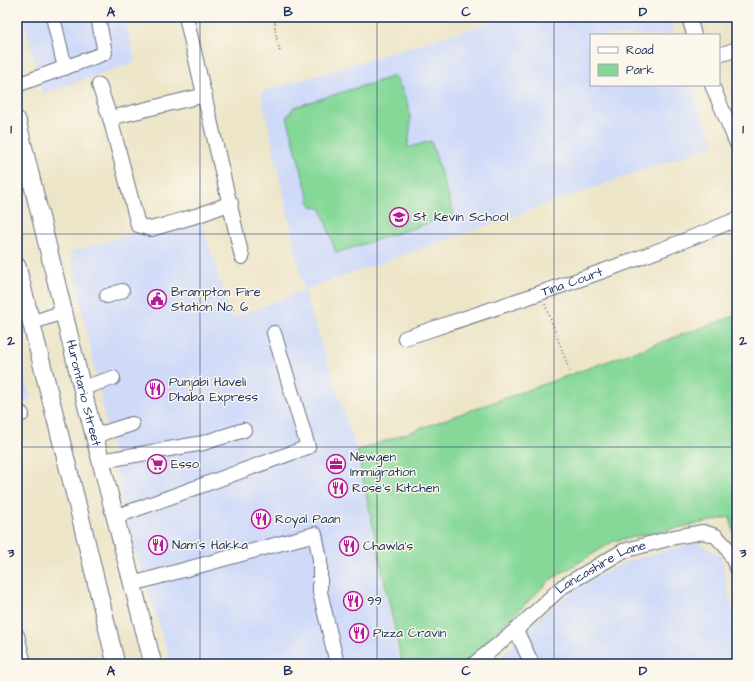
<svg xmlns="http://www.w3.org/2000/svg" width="754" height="681" viewBox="0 0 754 681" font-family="'Architects Daughter',sans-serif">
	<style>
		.built { fill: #cfdaf9 }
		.green { fill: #86d899; stroke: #50847c }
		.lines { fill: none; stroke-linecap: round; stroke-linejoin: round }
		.minor-casing { stroke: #646f83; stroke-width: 16 }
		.major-casing { stroke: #646f83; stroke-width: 19 }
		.path { stroke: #646f83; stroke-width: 2; stroke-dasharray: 1 3; stroke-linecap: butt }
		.minor { stroke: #fff; stroke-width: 14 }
		.major { stroke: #fff; stroke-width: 17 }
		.grid { fill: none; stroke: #1b2f5e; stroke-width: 1; stroke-opacity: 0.55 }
		.labels { text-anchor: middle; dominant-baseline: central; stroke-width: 3; stroke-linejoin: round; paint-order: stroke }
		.poi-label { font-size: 13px; fill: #1b2f5e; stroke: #fbf7ec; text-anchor: start }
		.street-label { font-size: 13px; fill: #1b2f5e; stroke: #fbf7ec }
		.neatline { fill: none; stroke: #1b2f5e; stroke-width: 1.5 }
		.grid-label { font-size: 13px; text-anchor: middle; font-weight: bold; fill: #1b2f5e }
	</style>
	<rect width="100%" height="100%" fill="#fbf7ec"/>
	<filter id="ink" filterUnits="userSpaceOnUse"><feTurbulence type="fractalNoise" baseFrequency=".025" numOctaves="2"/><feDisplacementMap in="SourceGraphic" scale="8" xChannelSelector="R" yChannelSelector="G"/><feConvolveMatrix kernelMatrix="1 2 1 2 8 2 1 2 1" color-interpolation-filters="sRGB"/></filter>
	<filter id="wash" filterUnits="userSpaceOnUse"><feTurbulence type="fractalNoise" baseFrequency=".012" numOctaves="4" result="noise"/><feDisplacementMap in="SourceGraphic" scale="16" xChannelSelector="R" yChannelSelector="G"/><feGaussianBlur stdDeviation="0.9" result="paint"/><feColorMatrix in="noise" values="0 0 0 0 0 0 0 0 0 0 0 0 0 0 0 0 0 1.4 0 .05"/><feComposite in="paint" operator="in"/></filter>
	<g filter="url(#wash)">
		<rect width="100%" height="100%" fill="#ede5c7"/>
		<g class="built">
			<path d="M24,17h101l10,45 -93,32z"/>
			<path d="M509,17h160l6,18h-84v50h100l10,29 14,31 -411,145 53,161 43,213h-229l-43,-136 -58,-276 129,-37 33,104 72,-29 -43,-198z"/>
			<path d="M17,343l14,56 -14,4z"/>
			<path d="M697,542l24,14 16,76v32h-243l50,-50 38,-30 44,-22z"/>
		</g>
		<g class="green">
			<path d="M395,76c15,29 19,40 12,72l24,-7 23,74 -118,38 -15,-45 -10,-1 -24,-90 7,-10z"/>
			<path d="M737,315v230l-7,-28 -116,24 -64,39 -86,84h-62l-45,-213z"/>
		</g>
	</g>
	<g filter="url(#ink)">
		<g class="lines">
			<g class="minor-casing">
				<g id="minor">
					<path d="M53,17l12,51"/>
					<path d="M186,17l56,240"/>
					<path d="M689,17l5,18"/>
					<path d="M719,55l18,-6"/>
					<path d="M17,85l88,-32 -7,-36"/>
					<path d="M99,85l11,33 28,107 13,4 48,-14 32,-12"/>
					<path d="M712,85l25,59"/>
					<path d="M110,118l95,-23"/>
					<path d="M107,296l15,-5"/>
					<path d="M31,323l32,-11"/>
					<path id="s1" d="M405,338c112,-37 224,-73 332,-119"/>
					<path d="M82,388l31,-10"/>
					<path d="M17,415l5,-1"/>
					<path d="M94,436l38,-12"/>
					<path d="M101,461l102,-18 41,-13"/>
					<path d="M115,519l11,-6 182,-66 -34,-114"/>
					<path d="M132,584l183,-50 5,25v33l17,72"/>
					<path d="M516,630l16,34"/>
					<path d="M17,635l7,29"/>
					<path id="s2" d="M474,664l42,-34 46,-43 61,-36 52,-14 28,-5 13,4 12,13 9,19"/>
				</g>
			</g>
			<g class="major-casing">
				<g id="major">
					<path id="s3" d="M17,120l65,268 71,276"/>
					<path d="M17,266l61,241 38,157"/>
				</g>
			</g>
			<g class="path">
				<path d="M279,17l-4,2v10l5,24"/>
				<path d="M545,304l25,68"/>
			</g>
			<use href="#minor" class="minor"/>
			<use href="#major" class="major"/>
		</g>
	</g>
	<path class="grid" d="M200,17v647M377,17v647M554,17v647M17,234h720M17,447h720"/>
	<defs>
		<g id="school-ring" transform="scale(1)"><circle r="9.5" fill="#fbf7ec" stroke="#b5179e" stroke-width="1.5"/><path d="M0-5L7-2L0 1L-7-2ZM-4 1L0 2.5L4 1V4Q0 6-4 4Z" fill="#b5179e"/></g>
		<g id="civic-ring" transform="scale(1)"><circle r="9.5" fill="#fbf7ec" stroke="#b5179e" stroke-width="1.5"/><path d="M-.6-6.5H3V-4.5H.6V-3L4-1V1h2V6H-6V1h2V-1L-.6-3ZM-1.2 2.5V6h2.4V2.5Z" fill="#b5179e"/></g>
		<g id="restaurant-ring" transform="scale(1)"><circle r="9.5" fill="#fbf7ec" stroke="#b5179e" stroke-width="1.5"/><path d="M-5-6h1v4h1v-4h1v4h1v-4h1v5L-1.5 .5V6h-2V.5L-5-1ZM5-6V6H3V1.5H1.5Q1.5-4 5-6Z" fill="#b5179e"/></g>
		<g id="supermarket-ring" transform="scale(1)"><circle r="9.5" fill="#fbf7ec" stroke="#b5179e" stroke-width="1.5"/><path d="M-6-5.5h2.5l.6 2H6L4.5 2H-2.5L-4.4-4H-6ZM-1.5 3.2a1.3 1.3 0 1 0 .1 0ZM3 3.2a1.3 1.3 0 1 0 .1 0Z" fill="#b5179e"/></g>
		<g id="office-ring" transform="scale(1)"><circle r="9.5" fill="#fbf7ec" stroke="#b5179e" stroke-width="1.5"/><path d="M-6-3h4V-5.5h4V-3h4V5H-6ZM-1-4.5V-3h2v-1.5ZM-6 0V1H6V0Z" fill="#b5179e"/></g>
	</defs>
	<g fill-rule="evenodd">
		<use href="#school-ring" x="399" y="217"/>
		<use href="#civic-ring" x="157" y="299"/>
		<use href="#restaurant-ring" x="155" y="389"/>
		<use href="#supermarket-ring" x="157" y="464"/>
		<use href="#office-ring" x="336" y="464"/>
		<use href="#restaurant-ring" x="338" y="488"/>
		<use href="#restaurant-ring" x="261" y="519"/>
		<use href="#restaurant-ring" x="158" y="545"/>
		<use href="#restaurant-ring" x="349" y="546"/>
		<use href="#restaurant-ring" x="353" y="601"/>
		<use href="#restaurant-ring" x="359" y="633"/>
	</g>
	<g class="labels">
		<g class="poi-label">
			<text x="413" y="217">St. Kevin School</text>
			<text x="171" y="292">Brampton Fire<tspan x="171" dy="15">Station No. 6</tspan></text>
			<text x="169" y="382">Punjabi Haveli<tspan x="169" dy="15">Dhaba Express</tspan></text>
			<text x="350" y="457">Newgen<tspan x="350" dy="15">Immigration</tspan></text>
			<text x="171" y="464">Esso</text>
			<text x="352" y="488">Rose’s Kitchen</text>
			<text x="275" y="519">Royal Paan</text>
			<text x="172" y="545">Nam’s Hakka</text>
			<text x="363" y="546">Chawla’s</text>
			<text x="367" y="601">99</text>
			<text x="373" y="633">Pizza Cravin</text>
		</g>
		<g class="street-label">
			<text stroke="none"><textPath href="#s1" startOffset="176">Tina Court</textPath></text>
			<text stroke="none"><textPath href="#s3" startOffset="281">Hurontario Street</textPath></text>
			<text stroke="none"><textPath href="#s2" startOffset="161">Lancashire Lane</textPath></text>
		</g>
	</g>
	<rect width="754" height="681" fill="none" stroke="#fbf7ec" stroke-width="44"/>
	<rect x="590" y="34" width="130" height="52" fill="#fbf7ec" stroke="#a1a7b3"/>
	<rect x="598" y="47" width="20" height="6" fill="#ffffff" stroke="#a1a7b3"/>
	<text x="626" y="54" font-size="12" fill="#1b2f5e">Road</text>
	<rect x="598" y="64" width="20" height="12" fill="#86d899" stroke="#a1a7b3"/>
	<text x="626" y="74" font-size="12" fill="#1b2f5e">Park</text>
	<rect x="22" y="22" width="710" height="637" class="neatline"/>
	<g class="grid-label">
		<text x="111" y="16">A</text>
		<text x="288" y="16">B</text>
		<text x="466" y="16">C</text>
		<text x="643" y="16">D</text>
		<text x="11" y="133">1</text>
		<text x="743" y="133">1</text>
		<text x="11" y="345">2</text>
		<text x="743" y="345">2</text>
		<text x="11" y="557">3</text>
		<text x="743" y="557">3</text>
		<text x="111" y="675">A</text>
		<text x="288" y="675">B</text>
		<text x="466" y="675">C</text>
		<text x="643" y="675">D</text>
	</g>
</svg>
